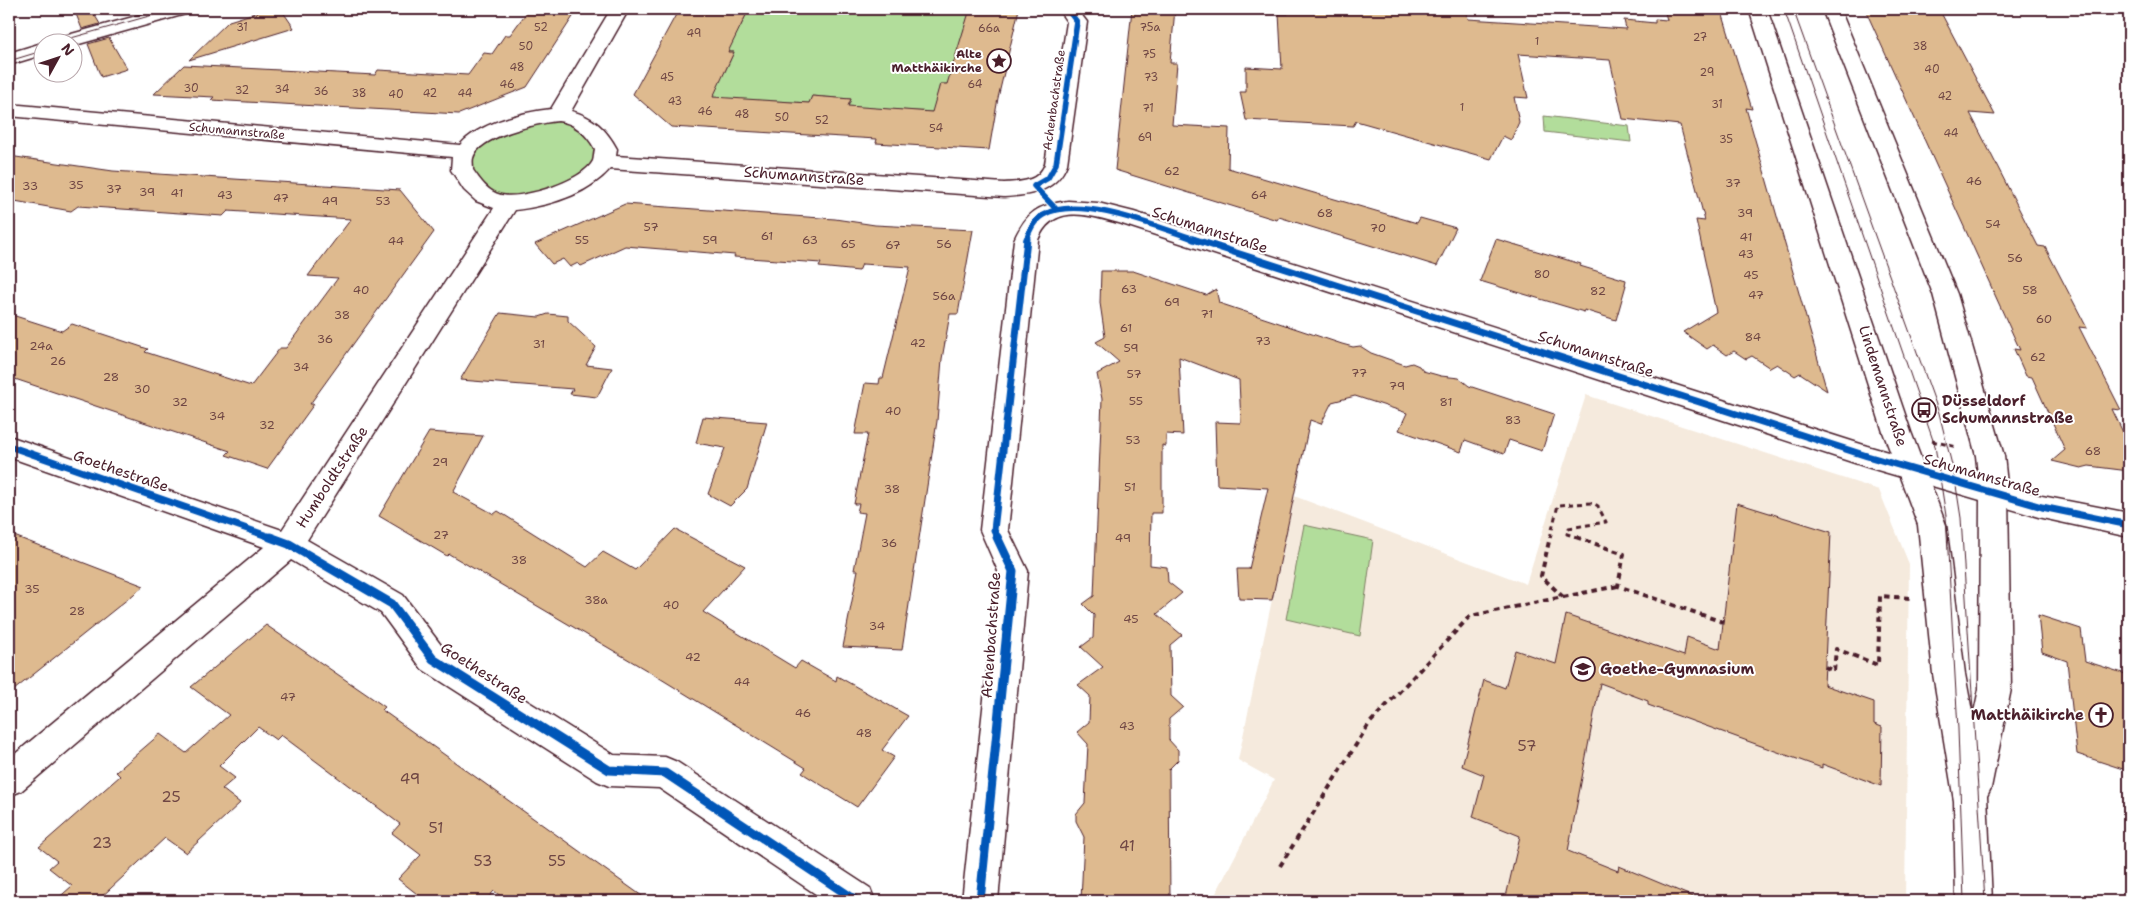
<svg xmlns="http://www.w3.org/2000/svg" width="2138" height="910" viewBox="0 0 2138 910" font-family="'Shantell Sans',sans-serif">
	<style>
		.built { fill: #f5eadd }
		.green { fill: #b2dd9b; stroke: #7e7e63 }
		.building { fill: #deba8f; stroke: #4a1f2b }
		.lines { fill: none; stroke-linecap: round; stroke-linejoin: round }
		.minor-casing { stroke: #4a1f2b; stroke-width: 3 }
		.primary-casing { stroke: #4a1f2b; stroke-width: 3 }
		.path-far1 { stroke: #4a1f2b; stroke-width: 3; stroke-dasharray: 5 4; stroke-linecap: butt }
		.path { stroke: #4a1f2b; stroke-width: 4; stroke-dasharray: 5.5 4.5; stroke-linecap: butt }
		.minor { fill: #fff; fill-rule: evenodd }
		.primary { fill: #fff; fill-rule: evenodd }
		.tram { stroke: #4a1f2b; stroke-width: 1 }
		.cycleway-far2-casing { stroke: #fff; stroke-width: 8 }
		.cycleway-far1-casing { stroke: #fff; stroke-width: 10 }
		.cycleway-casing { stroke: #fff; stroke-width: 12 }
		.cycleway-far2 { stroke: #0057b8; stroke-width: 5.5 }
		.cycleway-far1 { stroke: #0057b8; stroke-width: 7 }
		.cycleway { stroke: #0057b8; stroke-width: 9 }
		.labels { text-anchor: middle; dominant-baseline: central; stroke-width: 4; stroke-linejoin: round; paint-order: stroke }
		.far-number-label { font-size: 11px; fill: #6f4644 }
		.far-poi-label { font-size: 12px; font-weight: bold; fill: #4a1f2b; stroke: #fff; text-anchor: end }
		.far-street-label { font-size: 12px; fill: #4a1f2b; stroke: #fff }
		.number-label { font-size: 12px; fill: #6f4644 }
		.street-label { font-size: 15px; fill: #4a1f2b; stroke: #fff }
		.poi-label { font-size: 15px; font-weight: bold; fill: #4a1f2b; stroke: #fff; text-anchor: start }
		.near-number-label { font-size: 15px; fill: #6f4644 }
	</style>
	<rect width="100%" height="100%" fill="#fff"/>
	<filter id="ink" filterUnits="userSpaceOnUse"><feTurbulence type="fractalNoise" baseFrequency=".02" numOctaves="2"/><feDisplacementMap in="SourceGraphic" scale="10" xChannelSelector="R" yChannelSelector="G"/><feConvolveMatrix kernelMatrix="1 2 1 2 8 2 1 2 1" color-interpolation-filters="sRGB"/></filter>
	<g filter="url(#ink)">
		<path class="built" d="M1586,395l293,95 30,74 -4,337h-693l62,-121 -36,-20 56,-264 232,88z"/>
		<g class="green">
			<path d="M749,9h208l-1,4h13l-21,71h-8l-7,28 -85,-5 3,-8 -39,-3 -3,7 -95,-5 -18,-27 29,1 9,-20 -22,-1 11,-23h17z"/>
			<path d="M1544,116l85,10 2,16 -86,-10z"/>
			<path d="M568,117l37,37 -46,37 -57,10 -38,-28 2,-21 40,-24z"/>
			<path d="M1304,525l69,15 -13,96 -74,-17z"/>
		</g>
		<g class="building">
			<path d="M74,9h17l9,15 -18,5z"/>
			<path d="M268,9h13l13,19 -105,32 40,-39z"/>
			<path d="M529,9h49l-51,78 -68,27 -248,-14 3,-3 -60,-3 30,-29 191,10 3,-5 90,5 16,-22 8,1 13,-19h5z"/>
			<path d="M679,9h70l-21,43h6l-21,45 96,6 3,-7 39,3 -3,7 84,6 8,-28h7l23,-75h49l-21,89 -9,52 -113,-7 1,-4 -206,-12 -38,-33z"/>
			<path d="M1132,9h43l-5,54h7l-5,62 57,3 -1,40 189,55 3,-5 36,10 -19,38 -142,-44 -16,-5 -2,3 -162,-50z"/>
			<path d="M1288,9h178l2,10 158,10 -2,-9 31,3v-4l12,1 -3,-11h57l31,100 -6,-1 81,283 -27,-18 -5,3 -18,-12 -7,4 -18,-12 -6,3 -12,-8 -7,4 -14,-10 -6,4 -24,-17 33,-20 -20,-92 9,1 -25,-96 -57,-6 -13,-59 -92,-6 10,44 -14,-1 5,25 -8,18 -8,-4 -12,23 -135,-38 -3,5 -107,-6 -6,-28h6v-25l36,2 -3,-55h9z"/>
			<path d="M1865,9h74l56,106 -25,-2 68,133 7,1 42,81 -8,-1 42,83 -9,-1 17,36v26l-40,-5 -8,2 -29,-7 13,-11 -33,-73 -6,-1 -12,-27 6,1z"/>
			<path d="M109,38l18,31 -26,8 -13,-33z"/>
			<path d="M9,156l104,15 287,19 34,42 -124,172h4l-47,65 -41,-14 4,-4 -221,-74v-63l53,17 10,-7 76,25 -3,3 106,34 29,-38h6l52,-70 -30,-2 43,-57 -123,-8 -5,5 -145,-10 -7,5 -62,-11z"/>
			<path d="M625,204l210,15 40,6 98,5 -15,84h-8l-8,45 -5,62 -35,229 -59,-3 15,-77h-4l11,-57 -8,-1 2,-8h-5l14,-70h-13l10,-51 14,1 1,-6h3l27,-111 -48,-3 -3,7 -40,-4 2,-4 -87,-6 1,-2 -110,-9 -44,20 -3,-3 -8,4 -7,-8 -11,5 -17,-20z"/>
			<path d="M1496,239l85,25 -1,2 46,14 -1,5h1l-10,35 -32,-10v2l-104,-31z"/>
			<path d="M1101,271h32l73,24 10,-6 3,14 123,41 11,3 7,-1 11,7 34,12 7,-2 7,3 4,5 18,5 18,2 10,8 85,28 -12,37 -33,-11 -5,14 -39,-14 -4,12 -62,-22 8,-17 -52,-17 -23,6 -11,22 -11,-4 -38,180 -33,-1 -2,-30h12l19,-81 -51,-3 -2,-63 26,1 -2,-43 -60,-23 4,78 -17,-1v12l-4,-1v68h-11l-1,52 17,2 1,15 14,11 -25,21 25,21 -12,10 1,51 12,11 -14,12v21l9,10v10l-9,9 1,132h-89l3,-64 -8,-16v-7l9,-11 3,-59 -11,-12 12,-10 1,-26 -12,-11 25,-18 -22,-20 12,-9 1,-23 -11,-11 11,-8 8,-197 -5,-25 22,-12 -23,-20 9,-5 -5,-34z"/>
			<path d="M500,313l39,4 9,-3 20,2v5l28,26 -10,18 26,3 -15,29 -27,-3 3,-5 -113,-9z"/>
			<path d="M703,417l64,5 -20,67 -17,17 -22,-12 17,-46 -29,-5z"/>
			<path d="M429,432l54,4 -30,56 41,22 4,-3 89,56 16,-15 32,18 40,-41 70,37 -42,46 92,56 6,-7 35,20 1,-5 71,40 -26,34 12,7 -37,50 -55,-34 4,-5 -158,-97 -199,-117 -2,2 -68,-40z"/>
			<path d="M1737,503l94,29 -7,153 50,17v22l8,3 -1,59 -59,-22v4l-174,-63v-4l-48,-18 -32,168 50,20 1,-5 84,35h-198l15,-65 -47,-19 11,-42 -22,-9 22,-86 21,8 10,-38 41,14 10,-49 118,41 3,-19 33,12z"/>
			<path d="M9,534l135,52 -135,108z"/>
			<path d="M2038,615l43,14 4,32 44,14v96l-52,-17 -10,-93 -25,-9z"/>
			<path d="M266,625l119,82 -3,3 267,191h-142l-13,-10 -9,10h-59l-28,-22 23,-24 -29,-22 8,-9 -119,-89 -5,5 -18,-13 -39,39 16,12 -13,11 18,14 -54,50 -21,-15 -68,63h-42l17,-15 -23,-18 8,-7 -18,-14 81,-71 -4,-4 44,-38 26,19 43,-38 -38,-28z"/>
		</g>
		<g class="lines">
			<g class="minor-casing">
				<g id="minor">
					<path d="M162,9h29l-2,4 -117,33v-4h-18l3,-4z"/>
					<path d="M611,9h18l-58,102c23,6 35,18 46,38l-1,7 388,27c17,-1 34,-1 41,-19l22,-142 -9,-13h19l10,13 -20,142c-11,28 -36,31 -63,33l-394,-28c-23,26 -62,37 -95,41l-208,330 96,55 41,54 170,106 51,2 12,5 193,126 5,13h-49l-167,-113 -50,-2 -12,-5 -175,-112 -41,-56 -90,-53 -270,231 -12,5v-37l255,-212 -255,-90v-21l273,94 212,-322 -18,-7 -12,-11 -13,-20 1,-13 -443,-41v-12l451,41c18,-22 64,-33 91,-36zM558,121c18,2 29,14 37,28 -1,4 -1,9 -2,12 -10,20 -71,39 -92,34 -13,-3 -21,-15 -28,-25 0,-4 -1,-9 0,-12 6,-22 65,-35 85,-37z"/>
					<path d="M42,43v12l-33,10v-12z"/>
					<path d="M1068,201l30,2 36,9 733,234 175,50 87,17v24l-87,-19 -175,-51 -748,-244c-31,-8 -66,-20 -81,17l-30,290 20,41 -30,330h-36l36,-330 -18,-41 34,-290c13,-29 24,-35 54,-39z"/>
				</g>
			</g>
			<g class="primary-casing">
				<path id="primary" d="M1749,9h18l144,423 35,93 19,149 8,43 6,-28 1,-196 -4,-37 -43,-162 -111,-285h18l117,285 47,162 4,37 3,196 -20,99 -4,8 5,105h-36l-2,-100 -21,-127 -15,-149 -35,-93z"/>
			</g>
			<g class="path-far1">
				<path d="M1932,441l25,6"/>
				<path d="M1550,538l8,-33 35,-2 5,3 8,16 -37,6 -2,6 13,4"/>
			</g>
			<g class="path">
				<path d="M1576,537l48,17 -6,32 105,36"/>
				<path d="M1563,597l55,-11"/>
				<path d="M1825,667l9,4 2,-22 42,16 2,-69 30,2"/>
				<path d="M1280,866l89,-142 101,-108 93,-19 -22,-21 9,-39"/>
			</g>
			<use href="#minor" class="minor"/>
			<use href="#primary" class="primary"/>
			<g class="tram">
				<path d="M1784,9l151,437 11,70 12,213 6,172"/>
				<path d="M1793,9l146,404 15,60 7,45 24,383"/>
				<path d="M169,15l21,-6"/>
				<path d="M57,42l117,-33"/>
				<path d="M9,61l33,-10"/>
			</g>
			<g class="cycleway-far2-casing">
				<g id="cycleway-far2">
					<path d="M1056,209l-22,-23 14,-8 8,-14 21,-142 -10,-13"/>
					<path d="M1026,240c4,-10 8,-20 17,-25 36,-21 117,13 154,25"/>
				</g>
			</g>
			<g class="cycleway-far1-casing">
				<g id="cycleway-far1">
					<path d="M1193,239l674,217 175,51 87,18"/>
					<path d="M9,446l264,92"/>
					<path d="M998,538l-4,-8 33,-291"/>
				</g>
			</g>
			<g class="cycleway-casing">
				<g id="cycleway">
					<path d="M270,537l19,7 103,60 41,55 176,111 56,3 192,128"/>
					<path d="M980,901l33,-330 -16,-34"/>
				</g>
			</g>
			<use href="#cycleway-far2" class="cycleway-far2"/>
			<use href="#cycleway-far1" class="cycleway-far1"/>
			<use href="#cycleway" class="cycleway"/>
		</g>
	</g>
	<defs>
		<g id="sight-ring" transform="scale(1.25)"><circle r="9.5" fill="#fff" stroke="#4a1f2b" stroke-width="1.5"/><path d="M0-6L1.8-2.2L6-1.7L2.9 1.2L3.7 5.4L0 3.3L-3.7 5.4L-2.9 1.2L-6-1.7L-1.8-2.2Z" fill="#4a1f2b"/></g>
		<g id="bus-ring" transform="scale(1.25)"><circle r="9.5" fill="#fff" stroke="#4a1f2b" stroke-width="1.5"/><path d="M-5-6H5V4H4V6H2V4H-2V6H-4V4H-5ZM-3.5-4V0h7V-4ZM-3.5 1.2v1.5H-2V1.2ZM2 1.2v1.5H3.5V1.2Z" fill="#4a1f2b"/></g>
		<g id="school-ring" transform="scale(1.25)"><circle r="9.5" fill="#fff" stroke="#4a1f2b" stroke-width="1.5"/><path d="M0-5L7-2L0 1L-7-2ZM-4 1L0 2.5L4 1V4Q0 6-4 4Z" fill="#4a1f2b"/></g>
		<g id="church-ring" transform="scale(1.25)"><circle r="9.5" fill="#fff" stroke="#4a1f2b" stroke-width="1.5"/><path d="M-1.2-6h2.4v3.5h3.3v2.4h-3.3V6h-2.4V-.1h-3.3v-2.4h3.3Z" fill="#4a1f2b"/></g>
	</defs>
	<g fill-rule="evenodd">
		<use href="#sight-ring" x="999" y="61"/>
		<use href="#bus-ring" x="1924" y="410"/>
		<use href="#school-ring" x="1583" y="669"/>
		<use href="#church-ring" x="2101" y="715"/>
	</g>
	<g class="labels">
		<g class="far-number-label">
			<text x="242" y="27">31</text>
			<text x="541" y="27">52</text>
			<text x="1150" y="27">75a</text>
			<text x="989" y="28">66a</text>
			<text x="694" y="33">49</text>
			<text x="1700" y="37">27</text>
			<text x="1537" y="41">1</text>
			<text x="526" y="46">50</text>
			<text x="1920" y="46">38</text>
			<text x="1149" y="54">75</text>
			<text x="517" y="67">48</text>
			<text x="1932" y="69">40</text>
			<text x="1707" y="72">29</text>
			<text x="667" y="77">45</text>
			<text x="1151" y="77">73</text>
			<text x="507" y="84">46</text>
			<text x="975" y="84">64</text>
			<text x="191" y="88">30</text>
			<text x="282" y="89">34</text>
			<text x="242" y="90">32</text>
			<text x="321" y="91">36</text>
			<text x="359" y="93">38</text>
			<text x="430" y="93">42</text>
			<text x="465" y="93">44</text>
			<text x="396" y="94">40</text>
			<text x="1945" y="96">42</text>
			<text x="675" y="101">43</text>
			<text x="1717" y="104">31</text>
			<text x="1462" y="107">1</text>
			<text x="1148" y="108">71</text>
			<text x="705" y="111">46</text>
			<text x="742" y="114">48</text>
			<text x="782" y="117">50</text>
			<text x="822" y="120">52</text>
			<text x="936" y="128">54</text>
			<text x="1951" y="133">44</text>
			<text x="1145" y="137">69</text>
			<text x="1726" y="139">35</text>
		</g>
		<g class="far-poi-label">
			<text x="982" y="54">Alte<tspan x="982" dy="14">Matthäikirche</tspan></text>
		</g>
		<g class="far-street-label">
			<text transform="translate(1054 100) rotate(-82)">Achenbachstraße</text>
			<text transform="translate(237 131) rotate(5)">Schumannstraße</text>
		</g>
		<g class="number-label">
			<text x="1172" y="171">62</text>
			<text x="1974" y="181">46</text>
			<text x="1733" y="183">37</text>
			<text x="76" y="185">35</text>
			<text x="30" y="186">33</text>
			<text x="114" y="189">37</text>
			<text x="147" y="192">39</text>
			<text x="177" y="193">41</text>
			<text x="225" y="195">43</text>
			<text x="1259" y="195">64</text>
			<text x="281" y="198">47</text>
			<text x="330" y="201">49</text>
			<text x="383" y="201">53</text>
			<text x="1325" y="213">68</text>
			<text x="1745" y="213">39</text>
			<text x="1993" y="224">54</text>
			<text x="651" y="227">57</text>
			<text x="1378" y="228">70</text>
			<text x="767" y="236">61</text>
			<text x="1746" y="237">41</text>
			<text x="582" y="240">55</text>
			<text x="710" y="240">59</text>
			<text x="810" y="240">63</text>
			<text x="396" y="241">44</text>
			<text x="848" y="244">65</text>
			<text x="944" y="244">56</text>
			<text x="893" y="245">67</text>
			<text x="1746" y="254">43</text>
			<text x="2015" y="258">56</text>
			<text x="1542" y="274">80</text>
			<text x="1751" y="275">45</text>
			<text x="1129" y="289">63</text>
			<text x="361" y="290">40</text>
			<text x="2030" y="290">58</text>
			<text x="1598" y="291">82</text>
			<text x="1756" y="295">47</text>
			<text x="944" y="296">56a</text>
			<text x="1172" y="302">69</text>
			<text x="1207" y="314">71</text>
			<text x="342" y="315">38</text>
			<text x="2044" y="319">60</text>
			<text x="1126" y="328">61</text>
			<text x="1753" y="337">84</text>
			<text x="325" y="339">36</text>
			<text x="1263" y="341">73</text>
			<text x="918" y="343">42</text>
			<text x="539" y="344">31</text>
			<text x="41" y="346">24a</text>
			<text x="1131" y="348">59</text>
			<text x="2038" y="357">62</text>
			<text x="58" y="361">26</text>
			<text x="301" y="367">34</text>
			<text x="1359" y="373">77</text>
			<text x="1134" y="374">57</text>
			<text x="111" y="377">28</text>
			<text x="1397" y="386">79</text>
			<text x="142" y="389">30</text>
			<text x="1136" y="401">55</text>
			<text x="180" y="402">32</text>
			<text x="1446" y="402">81</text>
			<text x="893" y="411">40</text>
			<text x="217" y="416">34</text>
			<text x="1513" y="420">83</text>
			<text x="267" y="425">32</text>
			<text x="1133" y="440">53</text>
			<text x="2093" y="451">68</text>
			<text x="440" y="462">29</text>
			<text x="1130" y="487">51</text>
			<text x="892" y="489">38</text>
			<text x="441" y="535">27</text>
			<text x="1123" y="538">49</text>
			<text x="889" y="543">36</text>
			<text x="519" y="560">38</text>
			<text x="32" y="589">35</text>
			<text x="596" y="600">38a</text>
			<text x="671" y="605">40</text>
			<text x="77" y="611">28</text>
			<text x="1131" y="619">45</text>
			<text x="877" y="626">34</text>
			<text x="693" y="657">42</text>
			<text x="742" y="682">44</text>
			<text x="288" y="697">47</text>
			<text x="803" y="713">46</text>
			<text x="1127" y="726">43</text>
			<text x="864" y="733">48</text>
		</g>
		<g class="street-label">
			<text transform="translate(804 176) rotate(4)">Schumannstraße</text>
			<text transform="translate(1210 230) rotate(18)">Schumannstraße</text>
			<text transform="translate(1596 354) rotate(18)">Schumannstraße</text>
			<text transform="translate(1883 386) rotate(72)">Lindemannstraße</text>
			<text transform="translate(121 471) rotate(19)">Goethestraße</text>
			<text transform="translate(1982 475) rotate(16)">Schumannstraße</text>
			<text transform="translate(332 477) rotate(-57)">Humboldtstraße</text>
			<text transform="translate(991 635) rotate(-86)">Achenbachstraße</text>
			<text transform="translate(484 673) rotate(33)">Goethestraße</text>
		</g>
		<g class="poi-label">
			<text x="1942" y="401">Düsseldorf<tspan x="1942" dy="17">Schumannstraße</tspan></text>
			<text x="1600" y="669">Goethe-Gymnasium</text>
			<text x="2084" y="715" text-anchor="end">Matthäikirche</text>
		</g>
		<g class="near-number-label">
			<text x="1527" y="746">57</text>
			<text x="410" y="779">49</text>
			<text x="171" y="797">25</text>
			<text x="436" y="828">51</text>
			<text x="102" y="843">23</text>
			<text x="1127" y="846">41</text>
			<text x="483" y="861">53</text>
			<text x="557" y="861">55</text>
		</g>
	</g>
	<rect width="2138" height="910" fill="none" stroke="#fff" stroke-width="30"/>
	<rect x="15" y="15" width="2108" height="880" fill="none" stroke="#4a1f2b" stroke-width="2" filter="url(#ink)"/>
	<g transform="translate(58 58) rotate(50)"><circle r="24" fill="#ffffff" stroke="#b7a5aa"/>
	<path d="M0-4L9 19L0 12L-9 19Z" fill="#4a1f2b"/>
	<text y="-8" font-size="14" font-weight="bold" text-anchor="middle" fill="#4a1f2b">N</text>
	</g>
</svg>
